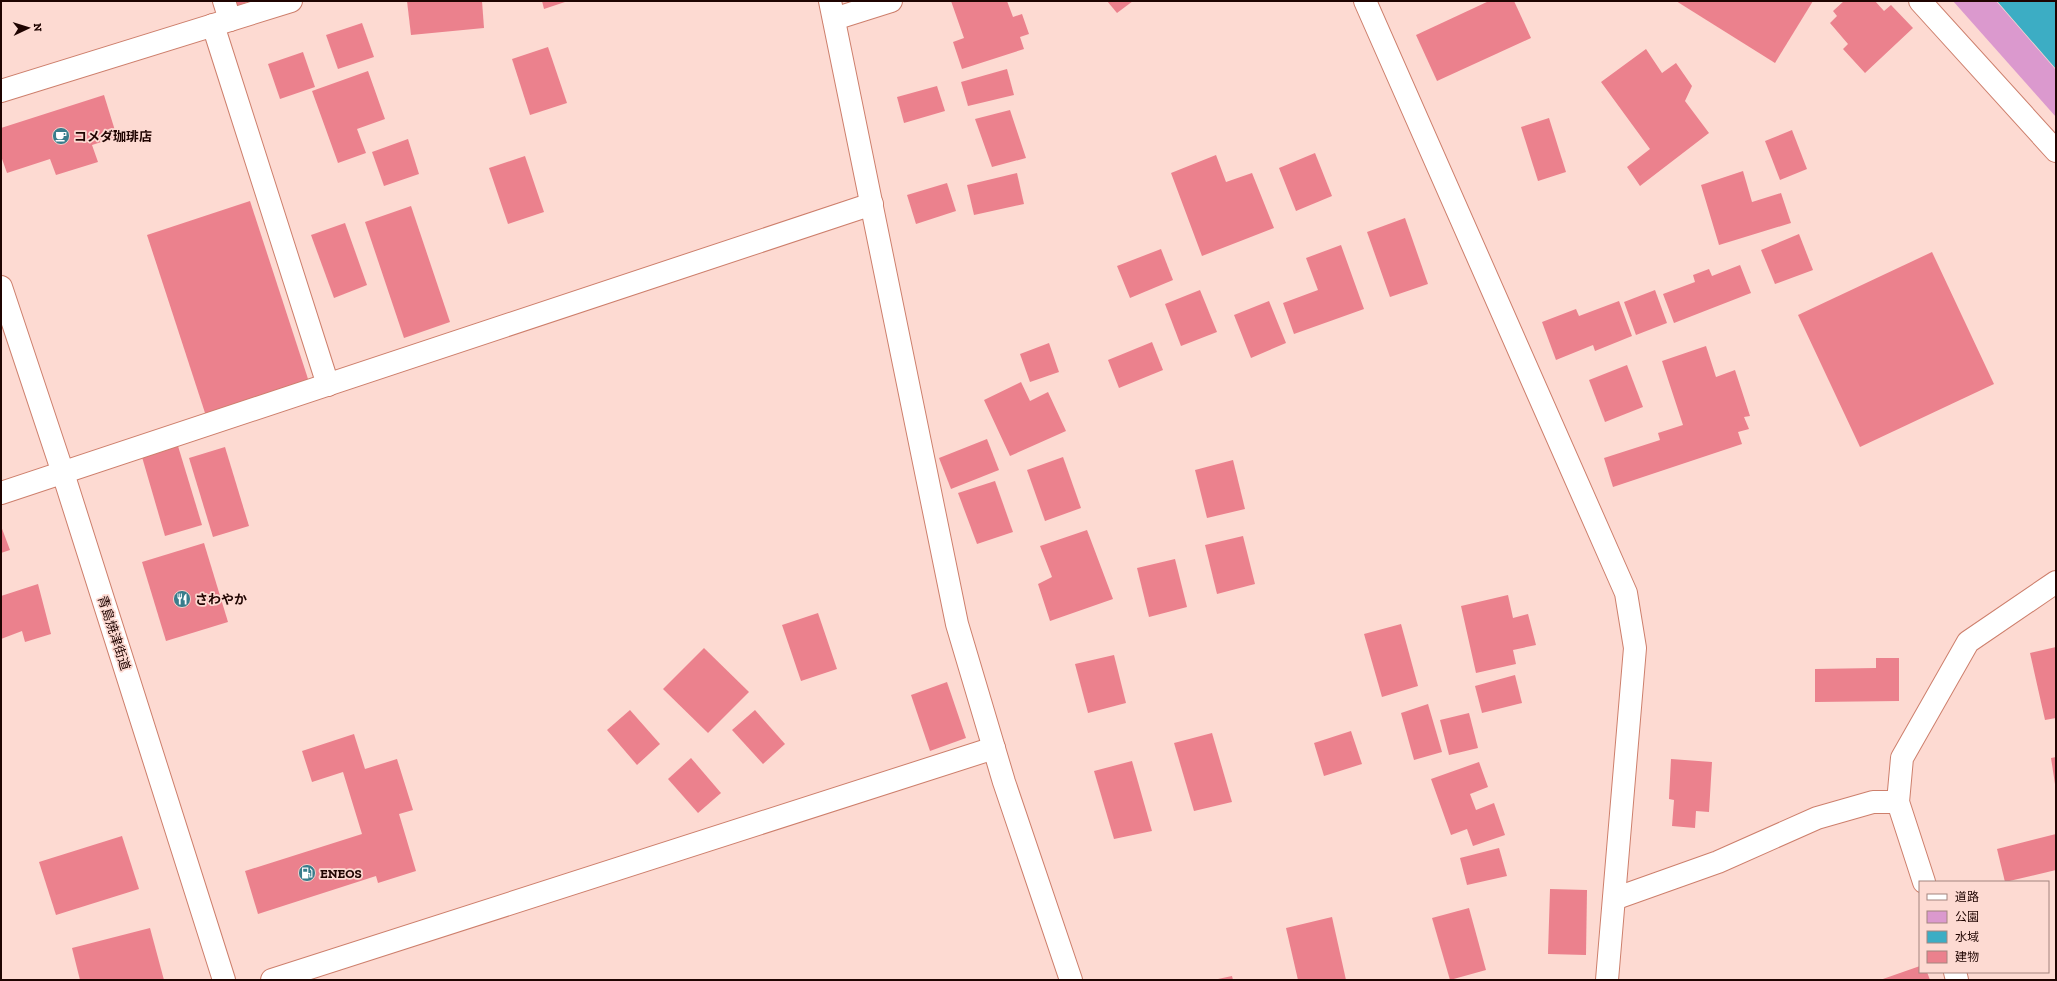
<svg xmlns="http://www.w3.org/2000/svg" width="2057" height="981" viewBox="0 0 2057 981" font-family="'Zilla Slab','Noto Sans JP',serif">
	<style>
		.green { fill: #db99ce }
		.water { fill: #3cadc4 }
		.building { fill: #eb818d }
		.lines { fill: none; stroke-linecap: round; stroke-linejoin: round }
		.minor-casing { stroke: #cd7f6c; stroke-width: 24 }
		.major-casing { stroke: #cd7f6c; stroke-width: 24 }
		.minor { stroke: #fff; stroke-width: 22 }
		.major { stroke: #fff; stroke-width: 22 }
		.labels { text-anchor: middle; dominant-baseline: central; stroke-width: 3.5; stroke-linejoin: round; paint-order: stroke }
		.poi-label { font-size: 13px; font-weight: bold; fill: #1f0401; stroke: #fddad2; text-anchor: start }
		.street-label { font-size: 13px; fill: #1f0401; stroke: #fddad2 }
	</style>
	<rect width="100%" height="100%" fill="#fddad2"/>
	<path class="green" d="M1953,1h43l60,69v47z"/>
	<path class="water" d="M1997,1h59v68z"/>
	<g class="building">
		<path d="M236,1h14l-13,5z"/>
		<path d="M407,1h75l2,27 -73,7z"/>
		<path d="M542,1h26l-24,8z"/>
		<path d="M951,1h56l6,16 9,-3 7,20 -9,3 4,12 -62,20 -9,-27 11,-4z"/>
		<path d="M1107,1h26l-16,12z"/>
		<path d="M1489,1h25l17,37 -94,43 -21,-46z"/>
		<path d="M1676,1h137l-38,62z"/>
		<path d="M1844,1h31l9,10 7,-6 22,23 -48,45 -22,-24 5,-5 -18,-21 7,-7 -4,-5z"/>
		<path d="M362,23l12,34 -36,12 -12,-34z"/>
		<path d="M548,47l19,56 -37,12 -18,-56z"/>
		<path d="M1646,49l16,24 14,-10 16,23 -7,15 24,32 -69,53 -13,-19 23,-18 -49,-67z"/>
		<path d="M303,52l12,35 -35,12 -12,-35z"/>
		<path d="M1007,69l7,26 -46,11 -7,-24z"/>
		<path d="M368,71l17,48 -28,10 9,24 -28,10 -26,-72z"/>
		<path d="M937,86l8,25 -41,12 -7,-26z"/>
		<path d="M104,95l13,42 -25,8 6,17 -42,13 -6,-16 -43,14 -6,-17v-28z"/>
		<path d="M1010,110l16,48 -34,9 -17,-48z"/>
		<path d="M1549,118l17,54 -28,9 -17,-54z"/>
		<path d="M1792,130l15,39 -27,11 -15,-39z"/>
		<path d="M408,139l11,35 -35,12 -12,-34z"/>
		<path d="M1315,153l17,43 -36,15 -17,-43z"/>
		<path d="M1216,155l10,27 26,-9 22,55 -72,28 -31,-83z"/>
		<path d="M525,156l19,56 -36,12 -19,-56z"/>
		<path d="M1743,171l9,31 29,-9 10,30 -72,22 -18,-60z"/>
		<path d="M1017,173l7,31 -50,11 -7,-30z"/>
		<path d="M947,183l9,28 -40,13 -9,-29z"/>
		<path d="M250,201l60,184 -103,34 -60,-184z"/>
		<path d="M411,206l39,116 -46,16 -39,-116z"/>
		<path d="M1405,218l23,66 -38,13 -23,-65z"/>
		<path d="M345,223l22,62 -33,13 -23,-63z"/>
		<path d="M1799,234l14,36 -38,14 -14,-34z"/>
		<path d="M1341,245l23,64 -70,25 -11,-31 35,-13 -12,-32z"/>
		<path d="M1161,249l12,31 -43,18 -13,-32z"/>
		<path d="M1932,252l62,132 -134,63 -62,-132z"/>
		<path d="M1740,265l11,28 -77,30 -11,-29 32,-12 -2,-7 16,-6 3,7z"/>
		<path d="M1200,290l17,42 -36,14 -16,-42z"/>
		<path d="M1655,290l12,33 -31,12 -12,-33z"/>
		<path d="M1269,301l17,42 -35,15 -17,-43z"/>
		<path d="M1619,301l13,35 -37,15 -2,-6 -37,15 -14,-38 34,-13 3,7z"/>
		<path d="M1152,342l11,28 -44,18 -11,-28z"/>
		<path d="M1049,343l10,29 -29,10 -10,-28z"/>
		<path d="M1706,346l10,31 19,-7 15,46 -6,1 5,12 -11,3 4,12 -129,43 -9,-29 56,-18 -2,-7 25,-8 -21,-64z"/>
		<path d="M1627,365l16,42 -38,15 -16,-42z"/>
		<path d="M1021,382l9,19 18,-9 18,39 -56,25 -26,-56z"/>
		<path d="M987,439l12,31 -48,19 -12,-31z"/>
		<path d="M178,446l24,79 -37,11 -23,-79z"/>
		<path d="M225,447l24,79 -36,11 -24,-79z"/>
		<path d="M1063,457l18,51 -36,13 -18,-51z"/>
		<path d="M1233,460l12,49 -38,9 -12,-48z"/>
		<path d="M995,481l18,51 -36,12 -19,-51z"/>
		<path d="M1,526l9,24 -9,3z"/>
		<path d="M1087,530l26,69 -63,22 -12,-37 14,-7 -12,-31z"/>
		<path d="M1243,536l12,48 -38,10 -12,-49z"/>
		<path d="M204,543l24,79 -62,19 -24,-79z"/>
		<path d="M1175,559l12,48 -38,10 -12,-49z"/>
		<path d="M38,584l13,50 -26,8 -3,-11 -21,8v-43z"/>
		<path d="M1508,595l5,23 15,-4 8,31 -23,5 3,14 -40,9 -15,-67z"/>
		<path d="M818,613l19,56 -36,12 -19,-56z"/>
		<path d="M1401,624l17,62 -36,11 -18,-63z"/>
		<path d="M2056,647v71l-11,2 -15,-67z"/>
		<path d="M704,648l45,44 -41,41 -45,-44z"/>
		<path d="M1114,655l12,48 -38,10 -13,-49z"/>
		<path d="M1876,658h23v43l-84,1v-33l61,-1z"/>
		<path d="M1515,675l7,28 -40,10 -7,-27z"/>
		<path d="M947,682l19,56 -36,13 -19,-56z"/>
		<path d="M1428,704l14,48 -28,8 -13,-47z"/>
		<path d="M630,710l30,34 -23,21 -30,-35z"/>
		<path d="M755,710l30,34 -22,20 -31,-34z"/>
		<path d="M1469,713l9,35 -29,7 -9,-35z"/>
		<path d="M1351,731l11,33 -38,12 -10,-33z"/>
		<path d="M1212,733l20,69 -38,9 -20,-68z"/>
		<path d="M354,734l11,35 32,-10 16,51 -14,4 17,57 -38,12 -2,-7 -118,38 -13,-43 117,-37 -19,-62 -31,10 -10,-31z"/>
		<path d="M2056,757v27h-1l-4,-26z"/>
		<path d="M691,758l30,35 -23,20 -30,-34z"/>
		<path d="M1671,759l41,3 -3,50 -13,-1 -1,17 -23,-2 2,-26 -5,-1z"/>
		<path d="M1132,761l20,70 -38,8 -20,-68z"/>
		<path d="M1479,762l9,25 -18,7 6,16 18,-7 11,32 -32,11 -6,-17 -16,6 -20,-56z"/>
		<path d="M2056,834v36l-51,12 -8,-33z"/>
		<path d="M122,836l17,53 -83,26 -17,-53z"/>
		<path d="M1499,848l8,28 -40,9 -7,-27z"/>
		<path d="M1550,889l37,1 -1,65 -38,-1z"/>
		<path d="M1469,908l17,62 -36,10 -18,-62z"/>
		<path d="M1332,917l14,63h-48l-12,-52z"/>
		<path d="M150,928l14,52h-84l-8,-32z"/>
		<path d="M1920,966v6h7l3,8h-50z"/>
		<path d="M1232,976l1,4h-15v-1z"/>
	</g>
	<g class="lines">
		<g class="minor-casing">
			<g id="minor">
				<path d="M224,1l6,19"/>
				<path d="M830,1l127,623 47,158 67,198"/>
				<path d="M1365,1l261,592 9,55 -28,332"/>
				<path d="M1920,1l136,150"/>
				<path d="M834,19l57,-18"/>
				<path d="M213,25l115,360"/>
				<path d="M1,91l290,-90"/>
				<path d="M1,493l871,-289"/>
				<path d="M1924,882l-26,-80 4,-44 66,-116 88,-60"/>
				<path d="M1614,899l104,-37 99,-44 56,-16h25"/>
				<path d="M1955,972l2,8"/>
				<path d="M272,980l722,-232"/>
			</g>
		</g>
		<g class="major-casing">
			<path id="major" d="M1,287l62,186 161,507"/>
		</g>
		<use href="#minor" class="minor"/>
		<use href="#major" class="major"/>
	</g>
	<defs>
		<g id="cafe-disc" transform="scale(0.9)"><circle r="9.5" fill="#397d8c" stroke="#fddad2"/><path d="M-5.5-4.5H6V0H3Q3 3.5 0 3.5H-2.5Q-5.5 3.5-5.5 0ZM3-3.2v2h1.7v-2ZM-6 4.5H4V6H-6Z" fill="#fff"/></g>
		<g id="restaurant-disc" transform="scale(0.9)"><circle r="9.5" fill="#397d8c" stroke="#fddad2"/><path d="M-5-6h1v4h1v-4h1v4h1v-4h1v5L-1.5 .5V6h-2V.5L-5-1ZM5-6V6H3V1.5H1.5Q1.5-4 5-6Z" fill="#fff"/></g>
		<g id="fuel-disc" transform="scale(0.9)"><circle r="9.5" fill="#397d8c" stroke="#fddad2"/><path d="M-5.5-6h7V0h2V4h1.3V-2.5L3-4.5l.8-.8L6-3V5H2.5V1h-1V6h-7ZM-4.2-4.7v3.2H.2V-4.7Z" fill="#fff"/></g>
	</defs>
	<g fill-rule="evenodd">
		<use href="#cafe-disc" x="61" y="136"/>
		<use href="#restaurant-disc" x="182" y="599"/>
		<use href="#fuel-disc" x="307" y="873"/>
	</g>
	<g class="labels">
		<g class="poi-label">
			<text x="74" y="136">コメダ珈琲店</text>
			<text x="195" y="599">さわやか</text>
			<text x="320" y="873">ENEOS</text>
		</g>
		<g class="street-label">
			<text transform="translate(114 633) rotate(72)">青島焼津街道</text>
		</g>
	</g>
	<rect width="2057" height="981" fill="none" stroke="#1f0401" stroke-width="4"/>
	<rect x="1919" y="881" width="130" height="92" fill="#fddad2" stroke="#a4847e"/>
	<rect x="1927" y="894" width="20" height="6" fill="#ffffff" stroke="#a4847e"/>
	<text x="1955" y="901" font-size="12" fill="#1f0401">道路</text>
	<rect x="1927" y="911" width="20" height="12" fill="#db99ce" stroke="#a4847e"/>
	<text x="1955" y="921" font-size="12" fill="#1f0401">公園</text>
	<rect x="1927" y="931" width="20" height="12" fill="#3cadc4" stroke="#a4847e"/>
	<text x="1955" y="941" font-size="12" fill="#1f0401">水域</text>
	<rect x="1927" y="951" width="20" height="12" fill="#eb818d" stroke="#a4847e"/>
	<text x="1955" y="961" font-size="12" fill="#1f0401">建物</text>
	<g transform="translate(28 28) rotate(86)" stroke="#fddad2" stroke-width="3" paint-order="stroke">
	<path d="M0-3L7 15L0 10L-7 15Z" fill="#1f0401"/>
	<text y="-6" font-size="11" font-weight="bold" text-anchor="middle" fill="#1f0401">N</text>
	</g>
</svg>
